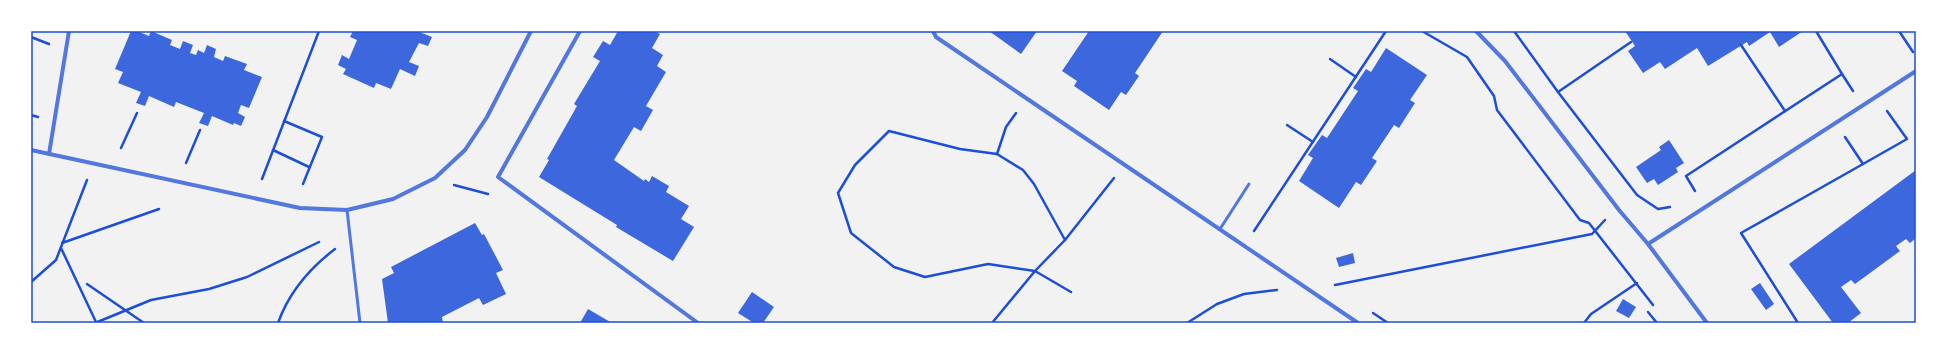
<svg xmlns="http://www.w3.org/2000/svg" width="1947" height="354" viewBox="0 0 1947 354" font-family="'Sofia Sans Condensed',sans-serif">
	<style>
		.building { fill: #3d67dc }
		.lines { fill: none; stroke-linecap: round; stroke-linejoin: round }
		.path { stroke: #1d4ed8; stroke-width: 2.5 }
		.service { stroke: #5277de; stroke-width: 3 }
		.minor { stroke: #5277de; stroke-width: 4 }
		.neatline { fill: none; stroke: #1d4ed8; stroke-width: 1.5 }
	</style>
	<rect width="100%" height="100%" fill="#f2f2f2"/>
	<g class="building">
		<path d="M131,31h6l12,5 2,-5 21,9 -2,5 10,4 3,-8 10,4 -3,8 6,2 2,-5 6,3 3,-8 9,4 -2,8 9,4 2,-5 22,8 -3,6 18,7 -13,31 -8,-3 -3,8 7,4 -4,9 -7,-3 -1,2 -21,-9 -4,10 -9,-3 5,-10 -28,-11 -2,5 -25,-11 -4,10 -9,-3 5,-11 -23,-9 5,-11 -8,-3z"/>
		<path d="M353,31h64l15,6 -4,9 -9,-3 -10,19 10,4 -4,10 -15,-7 -9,20 -15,-6 -2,5 -31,-14 3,-5 -8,-4 4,-10 7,4 8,-19 -7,-3z"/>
		<path d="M618,31h36l6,3 -8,14 11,7 -6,11 9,6 -20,34 7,4 -12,21 -7,-4 -20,33 30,21 1,-2 4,3 3,-6 17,10 -3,6 23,14 -8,13 13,8 -21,34 -57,-34 1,-2 -78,-48 10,-17 -2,-1 30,-53 -3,-2 26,-43 -7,-4 10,-16 7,4z"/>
		<path d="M989,31h48l-16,23z"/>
		<path d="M1089,31h74l-28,42 4,3 -13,19 -5,-3 -12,18 -35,-24 3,-5 -15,-10z"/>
		<path d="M1625,31h178l-24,16 -9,-15 -21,14 -2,-4 -39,24 -11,-18 -32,21 -5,-7 -17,11 -15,-22 7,-5z"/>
		<path d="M1386,48l41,27 -17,25 5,3 -16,25 -5,-3 -22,33 5,3 -16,24 -5,-3 -17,26 -40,-27 14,-23 -5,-3 14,-20 5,3 31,-47 -5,-3 13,-19 5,3z"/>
		<path d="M1669,140l15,23 -8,5 2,4 -20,13 -4,-6 -7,4 -11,-16 25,-17 -2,-3z"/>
		<path d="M1916,170v68l-6,5 -4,-4 -10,7 4,5 -45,33 -4,-4 -10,7 20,26 -13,10h-15l-44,-59z"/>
		<path d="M475,223l7,12 2,-1 19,36 -7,3 10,21 -23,11 -4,-7 -37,19 1,6h-55l-6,-44 12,-6 -3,-6z"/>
		<path d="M1353,253l2,10 -16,4 -3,-9z"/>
		<path d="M1760,283l14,21 -8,6 -15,-21z"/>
		<path d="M752,292l22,15 -11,16h-9l-16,-10z"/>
		<path d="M1623,299l13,8 -7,11 -13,-7z"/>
		<path d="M588,309l24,14h-32z"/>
	</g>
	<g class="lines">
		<g class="path">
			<path d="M1422,31l45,26 27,39 3,14 83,110 9,3 64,82"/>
			<path d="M1514,31l44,61 79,103 21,14 12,-2"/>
			<path d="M1816,31l26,43"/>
			<path d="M1899,31l14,21"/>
			<path d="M31,37l18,7"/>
			<path d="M1741,45l44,66"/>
			<path d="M1330,59l26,18"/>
			<path d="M1558,92l73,-50"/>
			<path d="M31,115l7,2"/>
			<path d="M284,121l38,16 -19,47"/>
			<path d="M1287,125l26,17"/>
			<path d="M121,148l16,-35"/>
			<path d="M273,150l36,17"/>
			<path d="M997,154l9,-27 10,-14"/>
			<path d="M186,163l14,-33"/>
			<path d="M1863,164l44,-25 -20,-28"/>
			<path d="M262,179l57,-148"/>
			<path d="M454,185l34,9"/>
			<path d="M1695,191l-9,-15 156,-102 11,17"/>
			<path d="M1254,231l132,-200"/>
			<path d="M1065,240l49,-62"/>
			<path d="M62,243l97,-34"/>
			<path d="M61,248l35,74"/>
			<path d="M31,282l25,-22 31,-80"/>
			<path d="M87,284l57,39"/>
			<path d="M1335,285l257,-51 13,-14"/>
			<path d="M1648,312l9,11"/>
			<path d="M1373,313l15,10"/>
			<path d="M95,323l56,-23 58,-11 38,-12 72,-35"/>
			<path d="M278,323c11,-31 32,-55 57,-74"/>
			<path d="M992,323l43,-52 30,-31 -31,-56 -11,-14 -26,-16 -37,-5 -71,-18 -34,34 -17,28 13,40 43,34 31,10 63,-13 47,7 36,21"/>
			<path d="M1187,323l30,-19 27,-10 33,-4"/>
			<path d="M1584,323l7,-9 46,-31"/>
			<path d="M1798,323l-57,-90 122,-69 -18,-27"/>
		</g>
		<g class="service">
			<path d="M347,210l13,113"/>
			<path d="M1220,229l29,-45"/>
		</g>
		<g class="minor">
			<path d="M580,31l-82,146 200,146"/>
			<path d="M933,31l3,6 422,286"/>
			<path d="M1476,31l29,30 114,149 29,34 59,79"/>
			<path d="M31,150l269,58 47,2 46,-11 42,-21 30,-28 22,-33 44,-86"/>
			<path d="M49,154l20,-123"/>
			<path d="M1648,244l268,-173"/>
		</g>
	</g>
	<rect width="1947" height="354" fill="none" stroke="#ffffff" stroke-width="64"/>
	<rect x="32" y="32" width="1883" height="290" class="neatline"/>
</svg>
